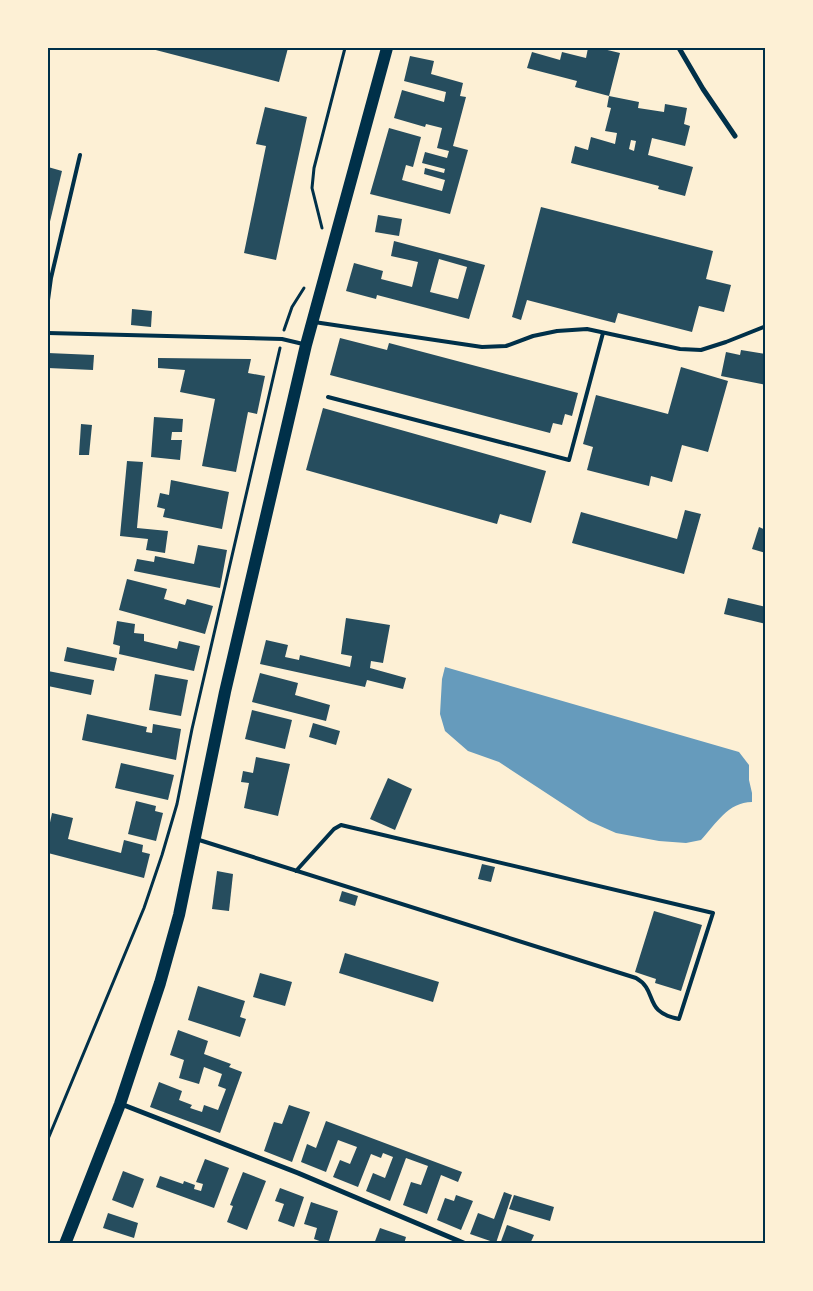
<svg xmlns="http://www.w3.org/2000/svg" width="813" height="1291" viewBox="0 0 813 1291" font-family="'Titillium Web',sans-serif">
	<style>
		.water { fill: #669bbc }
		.building { fill: #264d5e; fill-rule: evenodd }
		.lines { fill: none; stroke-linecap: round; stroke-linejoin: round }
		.path { stroke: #003049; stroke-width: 3 }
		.service { stroke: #003049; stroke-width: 4 }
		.minor { stroke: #003049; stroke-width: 5 }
		.primary { stroke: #003049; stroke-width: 12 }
		.neatline { fill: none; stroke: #003049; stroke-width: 2 }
	</style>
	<rect width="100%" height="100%" fill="#fdf0d5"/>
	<path class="water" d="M445,667l294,85 10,13v15l3,13v9c-24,0 -36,22 -51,38l-15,3 -27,-2 -43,-8 -27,-12 -90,-59 -31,-11 -23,-20 -5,-17 2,-35z"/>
	<g class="building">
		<path d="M148,48h140l-9,34z"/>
		<path d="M588,48h11l21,5 -11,43 30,6 -1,6 26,4 1,-8 22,4 -3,16 6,2 -5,20 -33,-8 -4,17 45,12 -8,29 -27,-7 1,-3 -88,-23 4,-17 13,4 3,-13 24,7 2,-11 -12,-2 6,-23 -4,-1 2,-11 -34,-9 2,-6 -50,-13 5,-16 28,8 2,-8 24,6zM631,140l5,1 -2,10 -5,-2z"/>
		<path d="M410,56l24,5 -3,13 32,9 -3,13 6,1 -13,49 15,4 -18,64 -80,-20 19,-66 32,9 -8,30 -7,-2 -4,15 40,11 3,-11 -21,-6 1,-6 19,5 1,-4 -23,-6 3,-11 22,6 2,-7 -12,-3 5,-20 -16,-4 -1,3 -31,-9 8,-28 42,12 2,-10 -42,-11z"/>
		<path d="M265,107l42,10 -31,143 -32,-7 22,-107 -10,-2z"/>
		<path d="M48,167l14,4 -14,59z"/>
		<path d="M541,207l172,44 -7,28 25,6 -7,27 -25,-6 -7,26 -74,-19 -3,10 -88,-23 -6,20 -9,-3z"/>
		<path d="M378,215l24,4 -3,17 -24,-4z"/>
		<path d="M394,241l91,24 -16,54 -92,-24 -1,4 -30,-8 8,-28 29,8 -2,8 31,8 6,-25 -27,-6zM439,259l28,8 -9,32 -28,-7z"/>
		<path d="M132,309l20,2 -1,16 -20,-2z"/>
		<path d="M340,338l47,12 2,-7 189,50 -6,23 -7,-2 -3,11 -9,-2 -3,10 -220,-58z"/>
		<path d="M741,350l25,4v31l-45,-9 5,-24 14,3z"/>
		<path d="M48,353l46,2 -1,15 -45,-2z"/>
		<path d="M158,358l93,1 -3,14 17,3 -8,38 -9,-2 -12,60 -34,-6 13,-67 -35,-7 5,-22 -27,-2z"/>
		<path d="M681,367l47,14 -20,71 -26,-7 -10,37 -21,-6 -2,10 -62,-16 6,-23 -10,-3 13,-49 72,19z"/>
		<path d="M323,408l223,63 -15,52 -31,-9 -3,10 -191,-54z"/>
		<path d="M154,417l29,2 -1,13h-10l-1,8h11l-2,20 -29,-3z"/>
		<path d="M81,424l11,1 -3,30h-10z"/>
		<path d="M127,461l16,1 -6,66 31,3 -3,22 -19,-3 2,-11 -28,-3z"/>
		<path d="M171,480l58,12 -7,37 -59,-12 2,-8 -8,-2 3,-14 9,2z"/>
		<path d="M685,510l16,4 -17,60 -112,-31 9,-31 96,27z"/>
		<path d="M759,527l7,3v23l-14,-4z"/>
		<path d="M198,545l29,5 -7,38 -86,-17 3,-12 17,3 1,-6 39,8z"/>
		<path d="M127,579l40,10 -3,10 21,6 2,-6 26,7 -8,28 -86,-24z"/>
		<path d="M728,598l38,9v17l-42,-10z"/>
		<path d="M346,618l44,7 -7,38 -12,-2 -1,7 36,10 -3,11 -36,-9 -2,7 -105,-23 6,-24 22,5 -3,12 14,3 1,-5 50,12 2,-11 -11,-2z"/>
		<path d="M117,621l18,3 -1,9 10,1v7l33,8 2,-8 21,5 -6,25 -75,-17 1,-8 -7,-2z"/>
		<path d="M67,647l50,11 -3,13 -50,-10z"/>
		<path d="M48,671l46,9 -3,15 -43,-9z"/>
		<path d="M260,673l38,10 -3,12 35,10 -4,16 -74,-19z"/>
		<path d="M155,674l33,6 -7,36 -32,-6z"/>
		<path d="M252,710l40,10 -7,29 -40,-10z"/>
		<path d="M87,714l60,13 -1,5 6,1 1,-9 28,5 -5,31 -94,-20z"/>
		<path d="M313,723l27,8 -4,14 -27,-8z"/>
		<path d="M256,757l34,7 -12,52 -34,-8 5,-25 -8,-1 2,-11 10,2z"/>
		<path d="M121,763l53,12 -6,25 -53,-12z"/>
		<path d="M388,778l24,11 -17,41 -25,-11z"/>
		<path d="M136,801l20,5 -1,5 8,2 -7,28 -28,-7z"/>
		<path d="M52,813l21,5 -5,21 53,14 3,-13 19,5 -1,7 8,2 -6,24 -96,-25v-21z"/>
		<path d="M482,864l13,3 -4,15 -13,-3z"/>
		<path d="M217,871l16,3 -4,37 -17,-2z"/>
		<path d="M342,891l16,5 -3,10 -16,-5z"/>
		<path d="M654,911l48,14 -21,66 -26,-8 1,-4 -21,-7z"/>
		<path d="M345,953l94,29 -6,20 -94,-29z"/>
		<path d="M260,973l32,9 -7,24 -32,-9z"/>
		<path d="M198,986l47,15 -5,16 6,2 -6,18 -52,-17z"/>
		<path d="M178,1030l30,11 -4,13 27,10 -2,3 13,5 -22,61 -70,-26 9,-25 23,9 -3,9 13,5 -2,3 12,4 2,-7 14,5 8,-21 -8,-3 4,-12 -18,-7 -5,17 -20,-6 5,-18 -14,-5z"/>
		<path d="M289,1105l21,7 -18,50 -28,-11 10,-29 8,2z"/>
		<path d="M326,1121l136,51 -4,10 -17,-7 -14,39 -24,-9 8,-23 10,3 7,-19 -22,-8 -16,43 -24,-10 7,-18 12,5 8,-21 -10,-4 -2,5 -10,-4 -13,33 -25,-10 7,-17 10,4 7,-17 -19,-7 -12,32 -25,-10 6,-18 9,4z"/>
		<path d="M205,1159l24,9 -15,40 -58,-21 4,-11 23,8 1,-3 11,4 -1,4 7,2 2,-7 -7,-2z"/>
		<path d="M123,1171l21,8 -11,29 -21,-8z"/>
		<path d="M243,1172l23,9 -19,49 -20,-8 6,-16 -3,-1z"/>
		<path d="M280,1188l24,9 -10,30 -16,-6 6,-17 -9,-3z"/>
		<path d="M504,1192l8,3 -16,48 -26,-9 8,-21 16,6z"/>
		<path d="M456,1195l17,6 -12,29 -24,-10 8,-22 9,3z"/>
		<path d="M514,1195l40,12 -4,14 -41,-12z"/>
		<path d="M311,1202l27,9 -10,33 -14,-5 3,-11 -13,-4z"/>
		<path d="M108,1213l30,10 -4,15 -31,-10z"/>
		<path d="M507,1225l27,10 -4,9h-30z"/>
		<path d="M380,1228l26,9 -2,7h-30z"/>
	</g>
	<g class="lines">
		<g class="path">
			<path d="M322,228l-10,-40 2,-20 31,-120"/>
			<path d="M284,330l8,-23 12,-19"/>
			<path d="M48,1139l96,-231 18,-53 15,-51 15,-75 88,-381"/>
		</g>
		<g class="service">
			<path d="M48,300l3,-22 29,-123"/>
			<path d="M314,322l168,25 24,-1 27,-10 24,-5 30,-2 93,20 21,1 25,-8 40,-16"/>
			<path d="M48,333l234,6 21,5"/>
			<path d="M328,397l241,63 34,-127"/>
			<path d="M196,839l440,139c23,13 6,34 43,41l34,-106 -372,-88 -7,4 -38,42"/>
		</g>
		<g class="minor">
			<path d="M679,48l24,41 32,47"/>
			<path d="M121,1104l177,69 168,71"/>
		</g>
		<path class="primary" d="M65,1244l55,-140 40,-121 19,-68 46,-223 81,-347 81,-297"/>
	</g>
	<rect width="813" height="1291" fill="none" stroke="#fdf0d5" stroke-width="98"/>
	<rect x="49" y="49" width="715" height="1193" class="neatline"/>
</svg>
